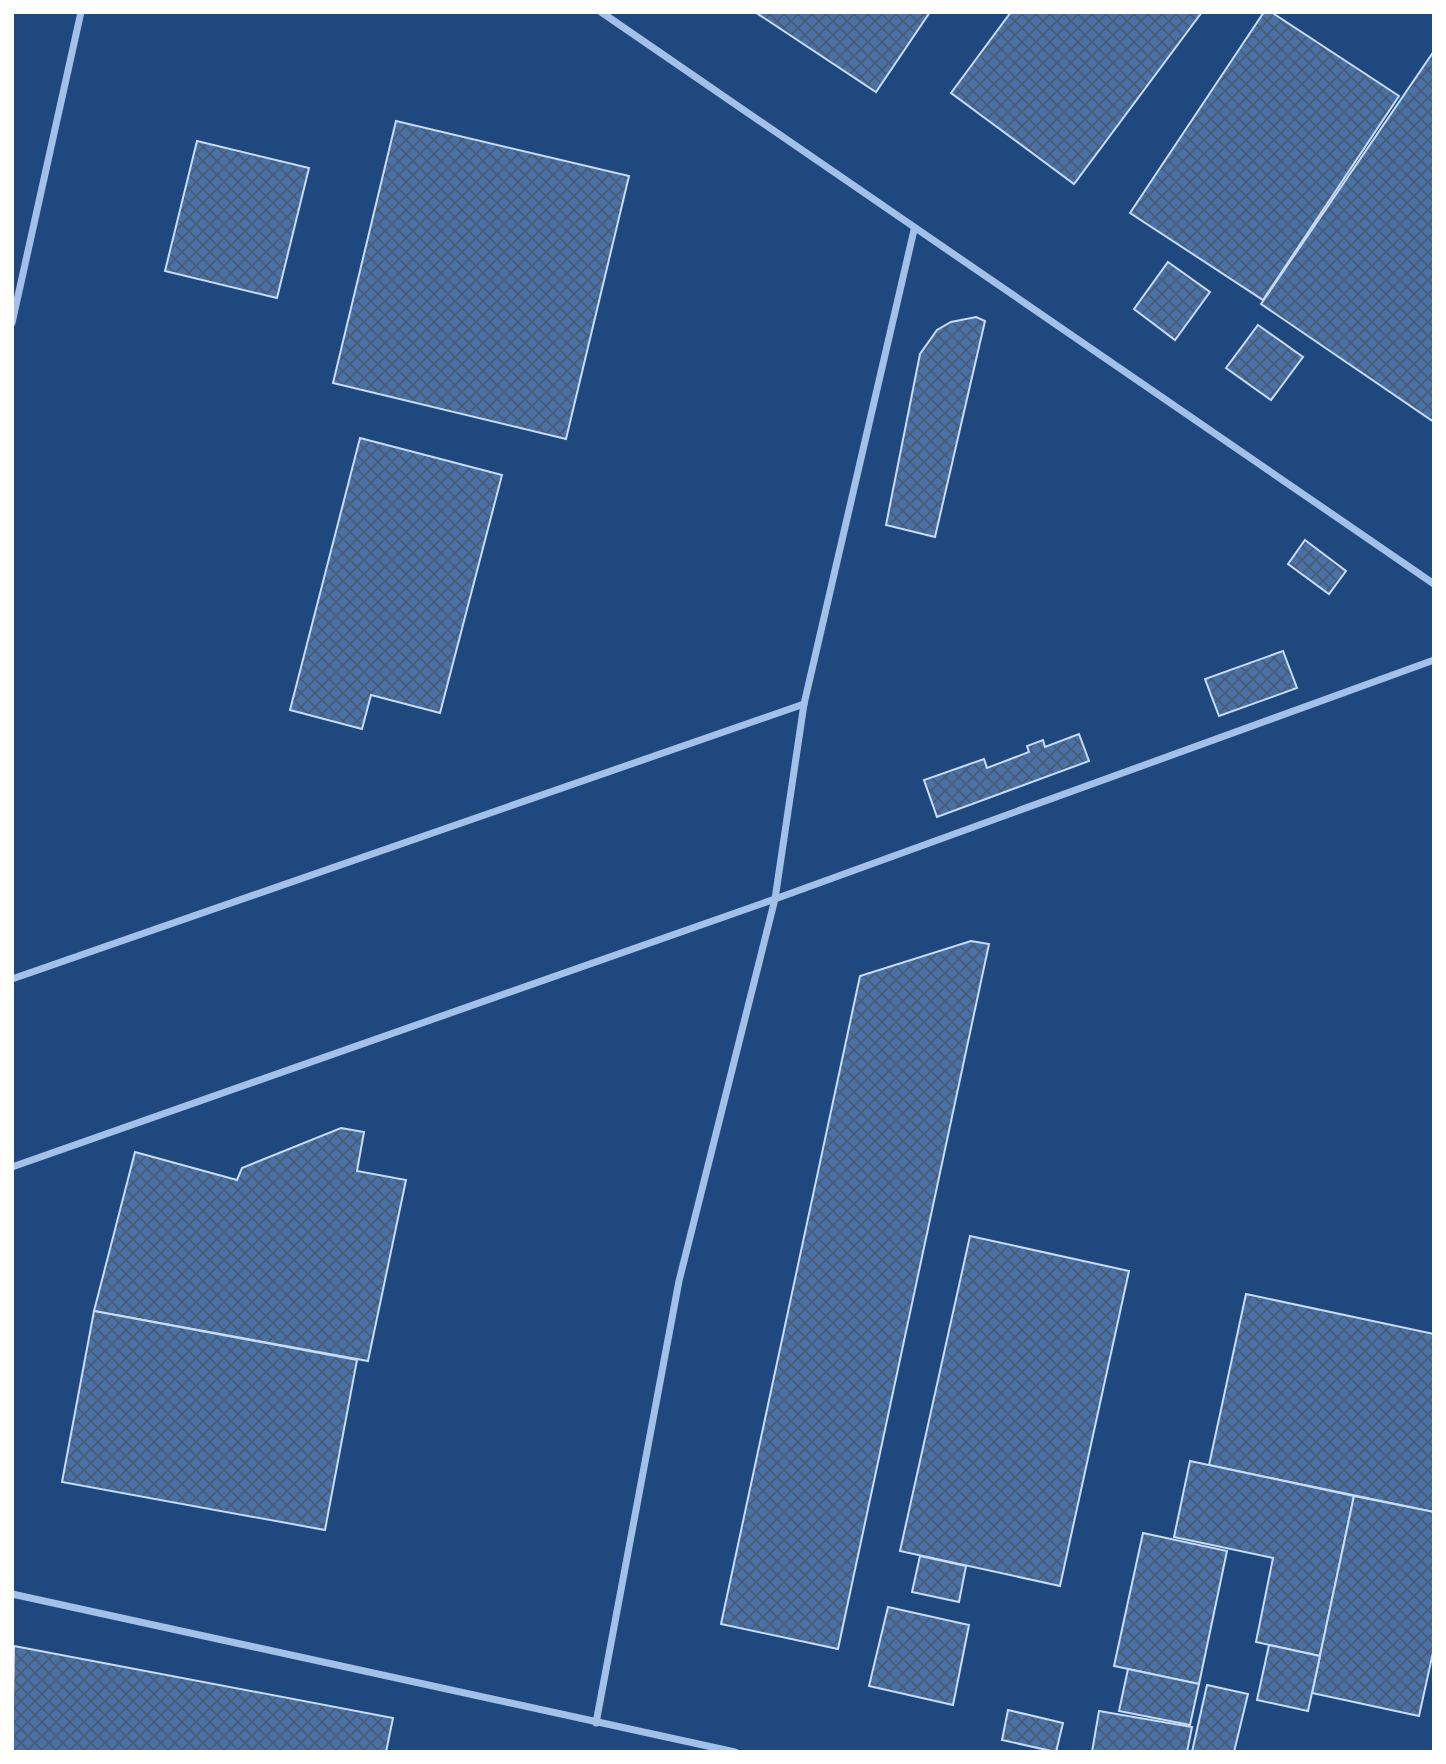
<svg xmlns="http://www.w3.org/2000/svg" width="1446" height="1764" viewBox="0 0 1446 1764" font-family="Lato,sans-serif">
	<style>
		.building { fill: url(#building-cross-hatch); stroke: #c7dcf6; stroke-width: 2 }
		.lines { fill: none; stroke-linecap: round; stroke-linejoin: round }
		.minor { stroke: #a3c1e8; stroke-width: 7 }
	</style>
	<defs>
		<pattern id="building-cross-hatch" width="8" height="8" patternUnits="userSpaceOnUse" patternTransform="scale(1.75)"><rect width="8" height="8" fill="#4871a8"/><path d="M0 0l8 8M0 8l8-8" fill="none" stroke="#4a5b71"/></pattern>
	</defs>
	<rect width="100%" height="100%" fill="#1f487f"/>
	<g class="building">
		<path d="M755,12h175l-54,80z"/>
		<path d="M1011,12h191l-128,172 -123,-91z"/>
		<path d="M1264,12h7l128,84 -136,204 -133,-87z"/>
		<path d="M1434,51v371l-173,-118z"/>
		<path d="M396,121l233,55 -63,263 -233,-56z"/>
		<path d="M197,141l112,27 -32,130 -112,-27z"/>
		<path d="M1168,262l42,30 -35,48 -41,-31z"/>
		<path d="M976,317l9,4 -50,216 -49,-12 34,-171 17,-24 14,-8z"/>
		<path d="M1258,325l45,32 -32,43 -45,-32z"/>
		<path d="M360,438l142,37 -62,238 -69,-18 -9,34 -72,-19z"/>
		<path d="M1305,540l41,31 -17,23 -41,-30z"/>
		<path d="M1283,651l14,37 -78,28 -14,-37z"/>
		<path d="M1079,734l10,27 -152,56 -13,-37 60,-21 3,9 42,-16 -2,-6 16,-6 2,7z"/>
		<path d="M971,941l18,3 -151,705 -117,-25 139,-648z"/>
		<path d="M341,1128l23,4 -7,39 49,9 -38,181 -274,-50 41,-159 102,28 5,-12z"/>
		<path d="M970,1236l159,35 -69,315 -160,-35z"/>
		<path d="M1246,1294l188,40v178l-225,-47z"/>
		<path d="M94,1311l263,49 -32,170 -263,-48z"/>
		<path d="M1190,1461l164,35 -34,160 -64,-14 17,-84 -99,-21z"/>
		<path d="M1354,1496l80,16v136l-15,68 -107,-23z"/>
		<path d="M1143,1533l84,18 -28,133 -85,-18z"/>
		<path d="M920,1556l46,10 -7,36 -47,-10z"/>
		<path d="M888,1607l81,18 -16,80 -84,-19z"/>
		<path d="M1269,1645l51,11 -12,55 -51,-11z"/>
		<path d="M14,1646l379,72 -7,34h-374z"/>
		<path d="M1128,1669l71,15 -9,41 -71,-14z"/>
		<path d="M1207,1685l41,9 -14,58h-42z"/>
		<path d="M1008,1710l55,13 -7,29 -54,-12z"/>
		<path d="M1099,1711l93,16 -5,25h-95z"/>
	</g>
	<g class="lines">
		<g class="minor">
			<path d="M601,12l833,572"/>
			<path d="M12,323l69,-311"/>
			<path d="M12,979l792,-275"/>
			<path d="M12,1167l763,-268 659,-239"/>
			<path d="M12,1594l723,158"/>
			<path d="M596,1723l83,-442 96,-382 29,-195 110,-474"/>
		</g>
	</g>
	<rect width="1446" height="1764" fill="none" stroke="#ffffff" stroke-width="28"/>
</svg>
